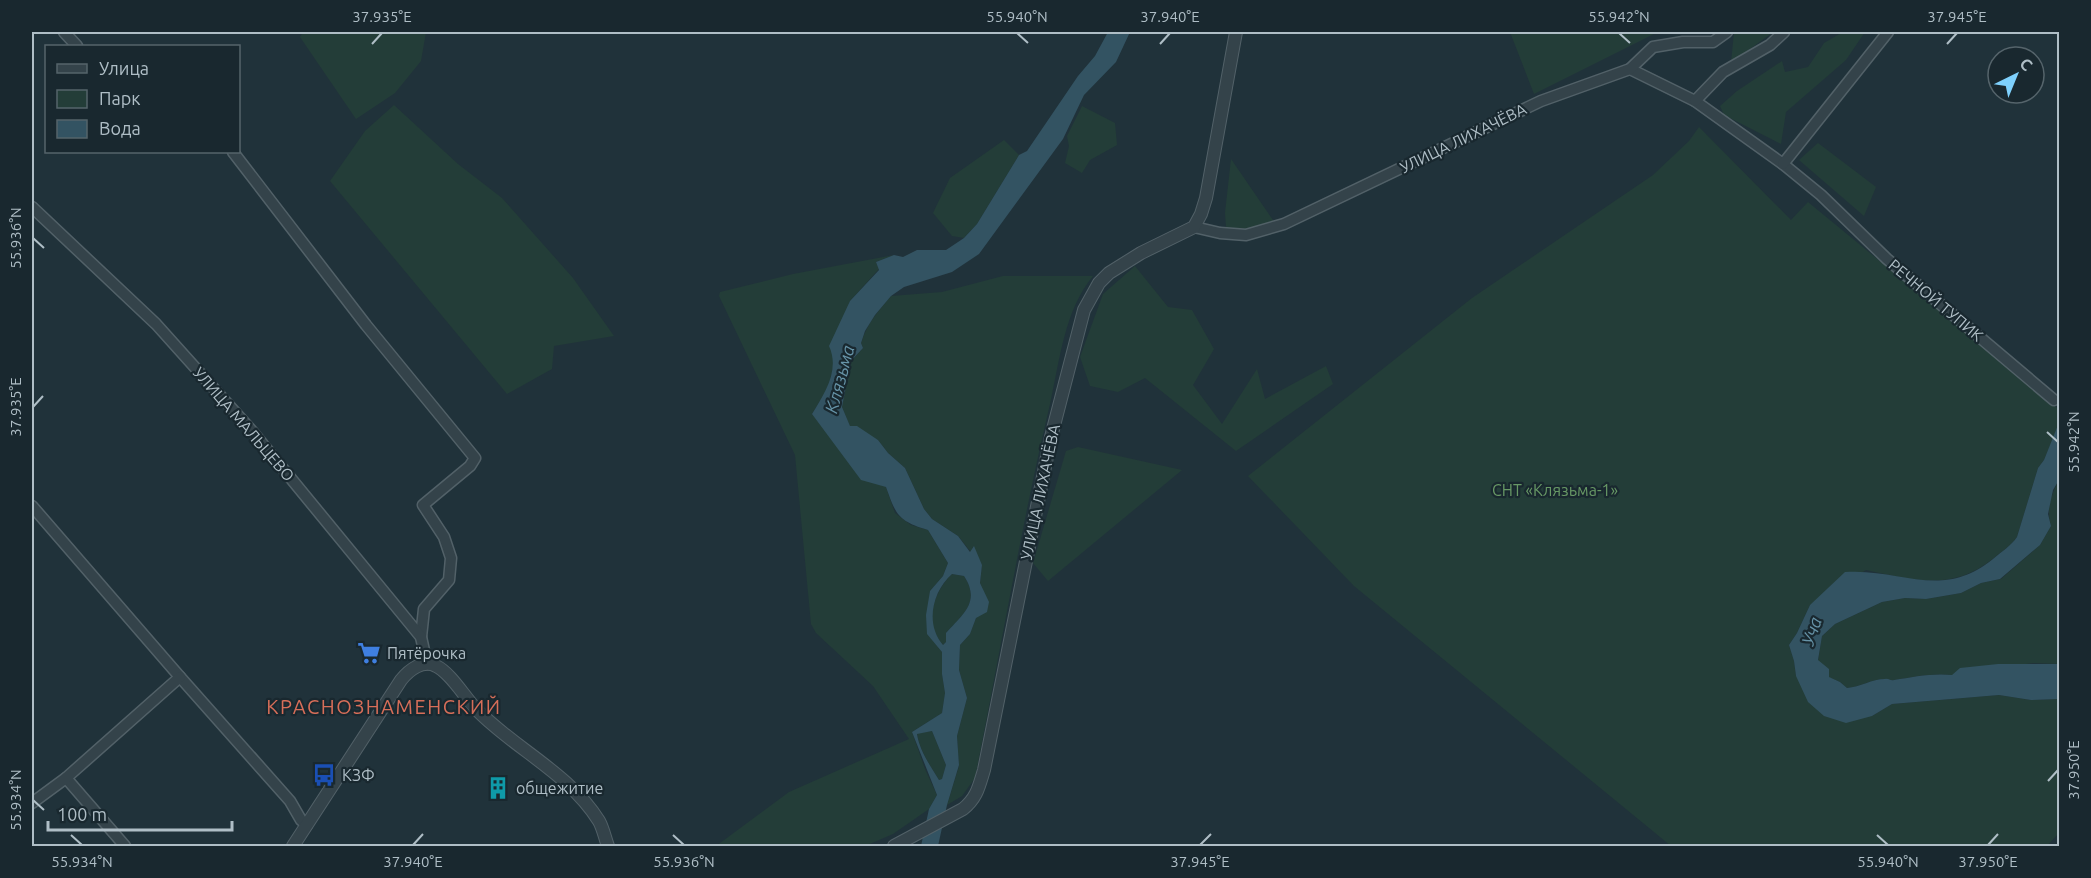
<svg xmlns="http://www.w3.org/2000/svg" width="2091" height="878" viewBox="0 0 2091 878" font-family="Ubuntu,sans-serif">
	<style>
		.green { fill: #233d38 }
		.water { fill: #335362; fill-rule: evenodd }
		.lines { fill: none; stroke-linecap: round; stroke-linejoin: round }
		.minor-casing { stroke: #526168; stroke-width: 13 }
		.tertiary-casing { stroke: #526168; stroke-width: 14 }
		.minor { stroke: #34434a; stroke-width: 10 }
		.tertiary { stroke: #34434a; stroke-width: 12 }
		.ticks { fill: none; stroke: #afbec6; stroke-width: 2 }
		.labels { text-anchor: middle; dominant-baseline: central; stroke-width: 4.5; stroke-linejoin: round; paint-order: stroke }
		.street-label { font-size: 16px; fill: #afbec6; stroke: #19282f }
		.park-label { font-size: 16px; fill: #679865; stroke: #19282f }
		.poi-label { font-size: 16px; fill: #afbec6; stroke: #19282f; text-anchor: start }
		.water-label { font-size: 18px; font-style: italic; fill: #6693a7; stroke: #19282f }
		.quarter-label { font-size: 20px; letter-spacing: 1.5px; fill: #d76e59; stroke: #19282f }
		.neatline { fill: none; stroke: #afbec6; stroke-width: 2 }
		.ticks-label { font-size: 15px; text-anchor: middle; fill: #afbec6 }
	</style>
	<rect width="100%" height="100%" fill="#20323a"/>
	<g class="green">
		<path d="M303,32h123l-5,29 -26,32 -39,26 -56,-82z"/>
		<path d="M1510,32h148l-124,62z"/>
		<path d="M1734,32h39l-42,31z"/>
		<path d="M1843,32h22l-19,28 -60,52 -5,32 -57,-29 -4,-9 17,-15 45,-30 3,11 23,-5 16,-24z"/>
		<path d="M394,105l64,59 44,34 71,80 41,58 -60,10 -2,23 -45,25 -177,-213 35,-50z"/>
		<path d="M1082,106l33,17 2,22 -27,15 -8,13 -17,-10 4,-17 -2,-10z"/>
		<path d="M1699,127l92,93 17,-18 202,166 31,29 18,12v16l-15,35 -6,8 -21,69c-6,9 -15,14 -23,21 -42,34 -80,22 -128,12l-56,35 -13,28 -8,12 5,16 2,15 76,40 20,-12 107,-9 32,5 28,-1v134l-12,13h-376l-317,-260 -106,-110 224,-178 181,-123 36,-34z"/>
		<path d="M1004,140l15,15 -42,69 -13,14 -12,-2 -19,-23 17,-35z"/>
		<path d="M1818,143l58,44 -12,29 -65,-56z"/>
		<path d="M1231,159l44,64 -34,8 -15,-4 -1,-14z"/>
		<path d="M894,255l-18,7 3,7 -29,32 -22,87 -16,26 74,73 9,26 16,12 17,5 20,33 -5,13 -13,15 -2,43 14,18v22l3,19 -3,20 -30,19 13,37 12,26 -8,14 -36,25 -28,12h-149l73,-54 120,-53 -36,-53 -57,-53 -5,-9 -16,-169 -76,-159 1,-4 73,-18z"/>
		<path d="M1135,266l33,41 24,3 22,39 -21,36 29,39 35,-55 8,30 61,-33 7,18 -97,67 -91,-73 -27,14 -28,-6 -10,-29 23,-63z"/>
		<path d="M1003,276h90c-29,35 -33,84 -43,128 -29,123 -50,249 -75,374l-13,18 -15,9 12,-39 -2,-30 10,-38 -8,-28 1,-25 10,-11 6,-16 12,-16 -8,-19 2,-18 -9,-18 -2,5 -13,-16 -26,-17 -8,-10 -19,-41 -17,-15 -10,-13 -28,-13 -8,-20 9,-46 12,-13 -2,-5c6,-19 17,-32 30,-47l51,-4z"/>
		<path d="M1078,447l104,23 -134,111 -15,-18 33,-112z"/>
		<path d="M2059,480v184l-26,-1 -81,12c-20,-2 -39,2 -58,5 -4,1 -5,-2 -9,-1 -13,0 -25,8 -38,9l-7,-6 -12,-5 -10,-16 4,-25 13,-12 47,-22 23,-4 21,1 35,-6 20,-10 20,-4 39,-34 11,-19c-5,-17 0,-31 8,-46z"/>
		<path d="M952,574l12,2c17,26 -1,38 -18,57v9l-3,3c-5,-6 -10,-14 -11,-22 -2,-17 8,-38 20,-49z"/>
		<path d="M932,731l14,34 -4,14 -3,1c-9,-15 -19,-28 -22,-47z"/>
	</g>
	<g class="water">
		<path d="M1108,32h22l-14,30 -32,33 -21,44 -84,115 -27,18 -48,15 -13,9 -16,19 -10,16 -4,12 2,5 -12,13 -9,46 8,19h7l21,14 10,13 17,15 19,41 8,10 26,17 12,16 4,-6 8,19 -2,18 9,19 -2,10 -11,6 -6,16 -10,11 -1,25 8,28 -10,38 2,29 -12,40 -9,41h-17l8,-37 8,-14 -25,-63 30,-19 3,-20 -3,-19v-22l-15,-18 -1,-19 4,-24 13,-15 5,-13 -20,-33c-30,-9 -32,-15 -42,-43l-25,-7 -49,-66c13,-21 28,-44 17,-68l21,-45 29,-31 -3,-8 18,-7 9,2 14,-7h29l18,-12 13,-14 42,-69 8,-4 51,-75 17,-20zM952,574l12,2c17,26 -1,38 -18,57v9l-3,3c-18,-21 -11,-53 9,-71zM932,731l14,34 -4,14 -3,1c-9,-15 -19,-28 -22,-46z"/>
		<path d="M2058,425l1,55 -6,10 -5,24 3,12 -11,19 -40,34 -19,4 -20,10 -35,6 -21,-1 -23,4 -47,22 -13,12 -4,24 11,9v8l11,5 7,6c13,-1 25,-9 38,-9 4,-1 5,2 9,1 19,-3 38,-7 58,-5l8,-7 38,-4h61v35l-28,1 -32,-5 -107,9 -20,12 -26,7 -22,-7 -16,-14 -12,-26 -2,-15 -5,-16 8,-12 13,-28 35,-33c57,-4 96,29 148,-13 9,-8 18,-13 24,-22l21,-69 6,-8z"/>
	</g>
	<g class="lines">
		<g class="minor-casing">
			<g id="minor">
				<path d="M64,32l13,14"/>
				<path d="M1630,69l65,32 88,63 38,31 66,64 167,141"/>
				<path d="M1695,101l28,-29 47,-27 14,-13"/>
				<path d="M233,152l133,173 109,133 -5,8 -47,39 21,32 7,21 -2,22 -25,29 -3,28"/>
				<path d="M1783,164l105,-132"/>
				<path d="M32,207l124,117 96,107 169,206 6,27"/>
				<path d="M1194,227l26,6 26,2 38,-11 257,-123 89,-32 23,-22 30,-5h30l14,-10"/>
				<path d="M32,506l148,171 110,124 11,19 6,5"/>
				<path d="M66,778l59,68"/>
				<path d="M32,803l34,-25 114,-101"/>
			</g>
		</g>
		<g class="tertiary-casing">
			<g id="tertiary">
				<path d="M293,846l108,-166c8,-10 22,-21 35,-14 15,7 29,32 41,44 38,39 92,63 122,111 4,7 6,17 9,25"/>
				<path d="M894,846l69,-37c14,-11 16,-23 21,-39l67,-333 33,-127 15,-27 10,-10 32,-20 53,-26 7,-13 5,-16 30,-166"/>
			</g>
		</g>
		<use href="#minor" class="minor"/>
		<use href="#tertiary" class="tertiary"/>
	</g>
	<path class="ticks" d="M1017,33l11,10M1619,33l11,10M372,44l10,-11M1160,44l10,-11M1947,44l10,-11M33,238l11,10M33,407l10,-11M2047,432l11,10M2048,781l10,-11M33,800l11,10M71,835l11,10M673,835l11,10M1877,835l11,10M413,845l10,-11M1200,845l11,-11M1988,845l10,-11"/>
	<defs>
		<g id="supermarket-bare" transform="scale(1.8)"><path d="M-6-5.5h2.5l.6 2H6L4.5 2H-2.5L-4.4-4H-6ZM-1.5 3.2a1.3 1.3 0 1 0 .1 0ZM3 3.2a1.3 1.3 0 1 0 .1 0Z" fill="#3f7fe0" stroke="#19282f" stroke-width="2.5" paint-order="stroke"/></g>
		<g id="bus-bare" transform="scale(1.8)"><path d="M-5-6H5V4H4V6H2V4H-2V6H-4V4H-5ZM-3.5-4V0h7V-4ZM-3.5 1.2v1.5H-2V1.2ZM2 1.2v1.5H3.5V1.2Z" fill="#1a4fb4" stroke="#19282f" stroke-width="2.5" paint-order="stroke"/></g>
		<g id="building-bare" transform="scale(1.8)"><path d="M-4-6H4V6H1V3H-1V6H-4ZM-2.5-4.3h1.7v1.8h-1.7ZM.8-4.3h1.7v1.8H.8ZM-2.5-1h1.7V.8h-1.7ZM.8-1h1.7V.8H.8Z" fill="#0f9aa8" stroke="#19282f" stroke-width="2.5" paint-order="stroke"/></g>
	</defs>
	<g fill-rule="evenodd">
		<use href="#supermarket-bare" x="369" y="653"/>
		<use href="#bus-bare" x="324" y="775"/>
		<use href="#building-bare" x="498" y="788"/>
	</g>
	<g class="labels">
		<g class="street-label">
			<text transform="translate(1463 138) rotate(-26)">УЛИЦА ЛИХАЧЁВА</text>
			<text transform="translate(1936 300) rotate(40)">РЕЧНОЙ ТУПИК</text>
			<text transform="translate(244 424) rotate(49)">УЛИЦА МАЛЬЦЕВО</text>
			<text transform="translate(1040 492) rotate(-78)">УЛИЦА ЛИХАЧЁВА</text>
		</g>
		<g class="park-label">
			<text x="1555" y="490">СНТ «Клязьма-1»</text>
		</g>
		<g class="poi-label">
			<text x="387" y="653">Пятёрочка</text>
			<text x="342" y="775">КЗФ</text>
			<text x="516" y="788">общежитие</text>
		</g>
		<g class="water-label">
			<text transform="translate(839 379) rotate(-75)">Клязьма</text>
			<text transform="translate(1811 631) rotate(-71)">Уча</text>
		</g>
		<g class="quarter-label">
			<text x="384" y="706">КРАСНОЗНАМЕНСКИЙ</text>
		</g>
	</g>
	<rect width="2091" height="878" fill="none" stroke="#19282f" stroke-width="66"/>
	<rect x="45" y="45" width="195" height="108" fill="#19282f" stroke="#55646b" stroke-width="1.5"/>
	<rect x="57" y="64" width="30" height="9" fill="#34434a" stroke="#55646b" stroke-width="1.5"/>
	<text x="99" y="75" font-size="18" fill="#afbec6">Улица</text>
	<rect x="57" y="90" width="30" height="18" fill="#233d38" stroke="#55646b" stroke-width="1.5"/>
	<text x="99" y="105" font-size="18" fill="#afbec6">Парк</text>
	<rect x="57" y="120" width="30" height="18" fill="#335362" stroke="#55646b" stroke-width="1.5"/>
	<text x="99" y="135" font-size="18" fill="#afbec6">Вода</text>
	<g transform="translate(2016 75) rotate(43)"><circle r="28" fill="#19282f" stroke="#55646b" stroke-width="1.5"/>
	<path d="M0-4.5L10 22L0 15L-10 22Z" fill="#7ed0fc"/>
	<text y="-9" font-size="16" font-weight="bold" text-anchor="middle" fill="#afbec6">С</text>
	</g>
	<path d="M48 821v9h184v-9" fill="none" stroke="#afbec6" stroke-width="3"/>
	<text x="57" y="821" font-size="18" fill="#afbec6" stroke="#19282f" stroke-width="4.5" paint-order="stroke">100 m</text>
	<rect x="33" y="33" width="2025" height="812" class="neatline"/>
	<g class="ticks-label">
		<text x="382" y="22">37.935°E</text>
		<text x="1017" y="22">55.940°N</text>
		<text x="1170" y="22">37.940°E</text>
		<text x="1619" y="22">55.942°N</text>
		<text x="1957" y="22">37.945°E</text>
		<text transform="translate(16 238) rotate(-90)" y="5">55.936°N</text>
		<text transform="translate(16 407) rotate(-90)" y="5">37.935°E</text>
		<text transform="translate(2074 442) rotate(-90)" y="5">55.942°N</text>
		<text transform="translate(2074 770) rotate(-90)" y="5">37.950°E</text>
		<text transform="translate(16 800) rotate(-90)" y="5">55.934°N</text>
		<text x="82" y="867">55.934°N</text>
		<text x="413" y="867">37.940°E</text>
		<text x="684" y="867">55.936°N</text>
		<text x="1200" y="867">37.945°E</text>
		<text x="1888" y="867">55.940°N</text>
		<text x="1988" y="867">37.950°E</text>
	</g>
</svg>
